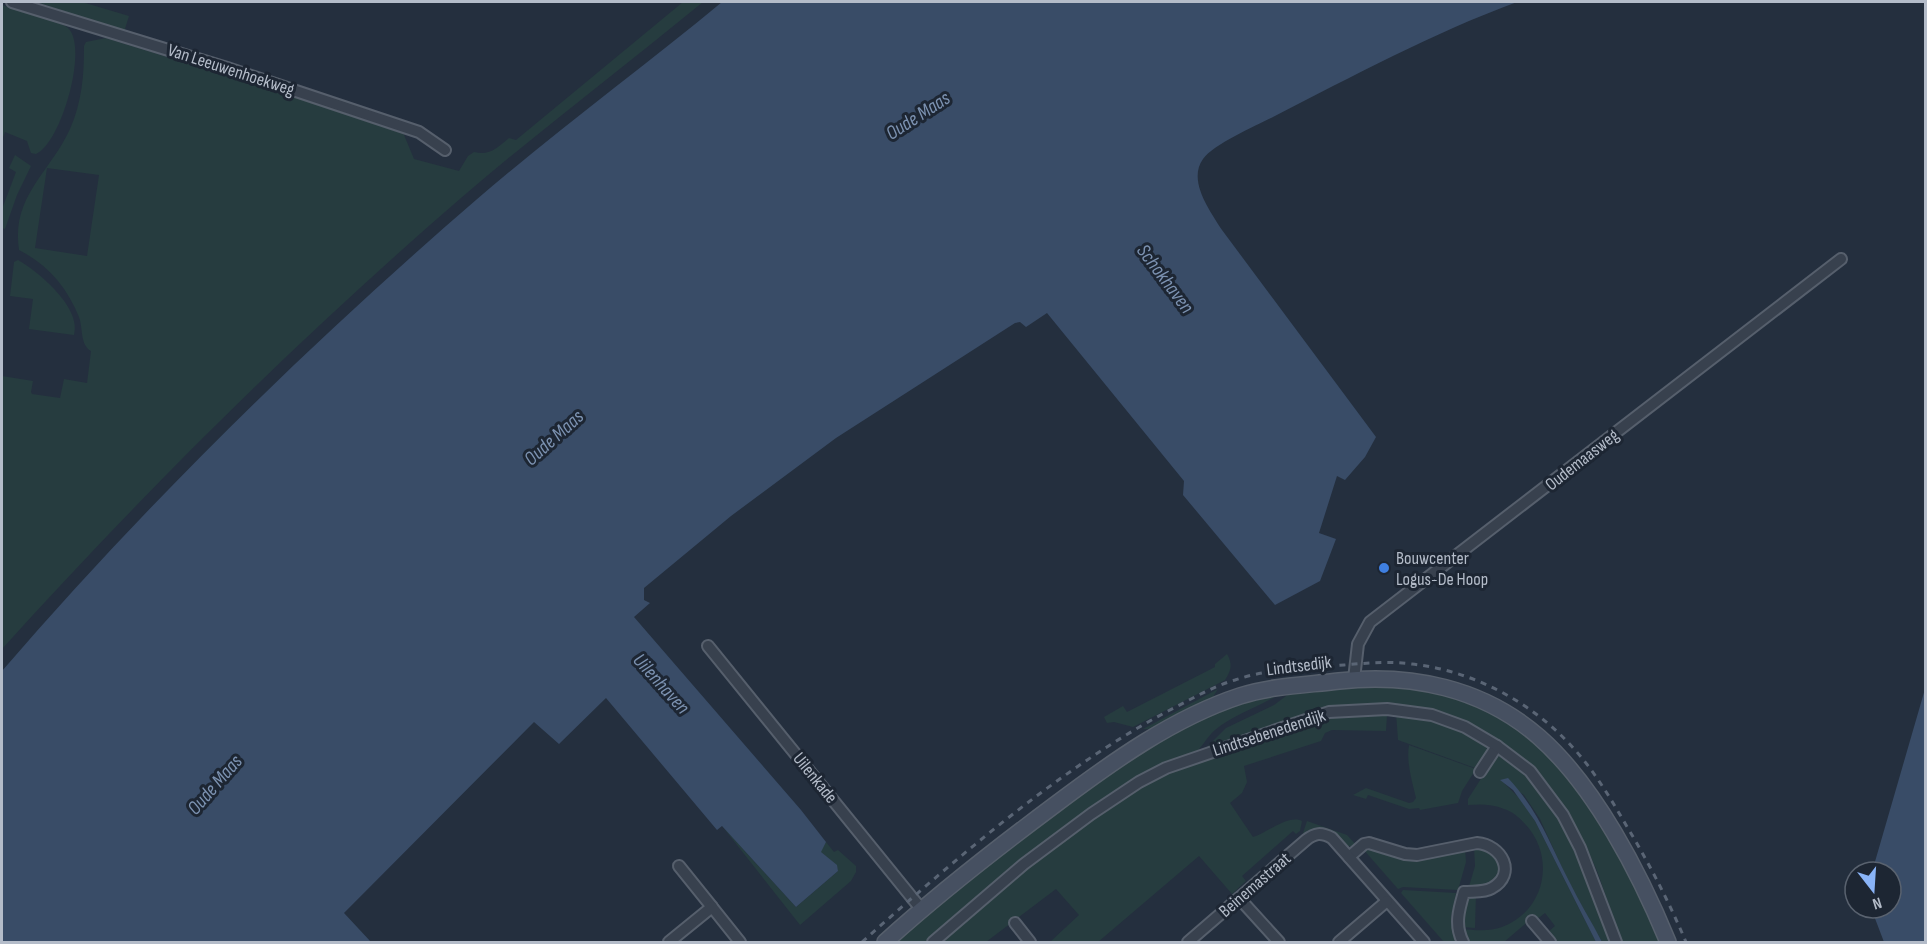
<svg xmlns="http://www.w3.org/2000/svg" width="1927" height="944" viewBox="0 0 1927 944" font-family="'Sofia Sans Condensed',sans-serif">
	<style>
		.green { fill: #263c3f; fill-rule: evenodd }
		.water { fill: #394c67 }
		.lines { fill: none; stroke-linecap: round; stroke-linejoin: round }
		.minor-casing { stroke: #565f6c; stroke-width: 14 }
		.secondary-casing { stroke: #565f6c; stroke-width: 18 }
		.minor { stroke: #38414e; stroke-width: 10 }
		.secondary { stroke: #465061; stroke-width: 15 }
		.rail { stroke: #5a6575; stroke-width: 3; stroke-dasharray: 6 6; stroke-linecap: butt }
		.shop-dot { fill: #3f7fe0; stroke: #1d2633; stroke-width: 2 }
		.labels { text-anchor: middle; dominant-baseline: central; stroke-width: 6; stroke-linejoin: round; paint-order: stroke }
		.street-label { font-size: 18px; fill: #b4bcc9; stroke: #1d2633 }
		.poi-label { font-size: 18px; fill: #b4bcc9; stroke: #1d2633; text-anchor: start }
		.water-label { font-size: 20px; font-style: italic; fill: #7c92b1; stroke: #1d2633 }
	</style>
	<rect width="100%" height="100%" fill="#242f3e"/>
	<g class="green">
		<path d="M37,2h45l47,14 -5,16z"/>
		<path d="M683,2h20c-80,66 -163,128 -242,196 -163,141 -315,292 -459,451v-273l31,5 -2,11 1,2 28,4 4,-19 23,4 4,-32c-11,-6 -8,-23 -12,-34 -12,-30 -32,-53 -60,-67 -8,-54 31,-77 51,-121 12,-28 14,-53 14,-83l2,-4 20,-4 296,92 12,29 45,12 9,-15 6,-4c16,4 23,-4 35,-14l7,2zM47,168l52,7 -12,81 -52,-8z"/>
		<path d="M2,5c14,5 56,14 66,23 21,19 -7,116 -32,126l-5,-1 -4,-12 -22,-9 -3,8z"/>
		<path d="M15,155l16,11 -14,29 -12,34 -3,-1v-19l14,-37 -7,-4z"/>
		<path d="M18,260c21,12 64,48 56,75l-45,-6 4,-30 -23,-3 4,-34z"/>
		<path d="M1227,654c6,10 4,17 -2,26l-92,47 -19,-5 -7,1 -3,-6 19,-11 4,6 88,-45v-3z"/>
		<path d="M1397,684c23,5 55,9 75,18 100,42 148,148 190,240h-40l-25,-71 -14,-31 -36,-57 -24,-23 -83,-47 -25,-6 -58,-2 -35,7 -113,38 -3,-2 20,-20 48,-23 16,-12 18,-4z"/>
		<path d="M1218,689l-7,11 -56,29h-12z"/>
		<path d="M1274,694l2,2 -3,2c-20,11 -41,18 -58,32 -9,8 -13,18 -22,25l-39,15 -183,135 -44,37h-32l99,-84 51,-39 96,-67 72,-40 24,-8z"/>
		<path d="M1396,713l42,8 47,21 2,8 -12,18 -77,-28z"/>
		<path d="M1387,715l-1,16 -54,-1 -7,3 -4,8 -77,25 3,16 -5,11 -12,10 23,34c14,-4 35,-23 49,-16l-2,10 -4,3 -3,-3 -51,45 4,5 -14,13 -33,-38 -101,86h-48l29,-27 -23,-26 -70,53h-49l128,-103 69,-48 22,-13 26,-12 127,-43 33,-7z"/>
		<path d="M1409,745l67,24 -14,22 -4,12 -38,7 -1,-2 -10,1 -41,-14 -2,4 -13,-4 13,-7 43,15 4,-1 3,-4c-4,-17 -10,-36 -7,-53z"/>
		<path d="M1500,755l23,15 42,54 48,118h-11l-34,-61 -28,-62 -16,-24 -23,-15 21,21 13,20 61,121h-42l-6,-10 7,-6 -10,-13 -9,7 -4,-2 -28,24h-38l-5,-13c14,1 28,3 41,-2 43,-16 54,-69 24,-102 -5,-6 -14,-14 -22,-16 -12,-5 -23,-5 -36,-4v-6l25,-39z"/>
		<path d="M1307,821l40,14 10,11h-10c-13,-11 -26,-24 -42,-11l-2,-2z"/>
		<path d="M722,826l74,81 42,-36 -2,-6 -16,-13 6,-10 8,10 4,-2 18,16v6l-5,9 -51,44z"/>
		<path d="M1365,847l27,6 73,-4 1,13 -8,28 -55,-3 -5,2 -35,-40z"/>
		<path d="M1474,847l17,2 10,20 -8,15 -25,6 7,-24z"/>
		<path d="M1403,890l53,3 -5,25 5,24h-12l-43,-49z"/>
		<path d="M1476,894l-1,34 -14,-1c2,-13 1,-30 15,-33z"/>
	</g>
	<g class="water">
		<path d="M722,2h795c-84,31 -164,74 -244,115 -18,9 -59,27 -70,42 -16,22 8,53 19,71l154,207 -11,20 -20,23 -8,-4 -18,57 17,6 -16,42 -45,24 -92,-110 1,-14 -137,-168 -21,14 -6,-5 -5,1 -179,115 -105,78 -87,72v12l6,3 -16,14 167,193 25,32 -5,10 16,13 1,6 -42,36 -74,-81 -5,4 -111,-132 -47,46 -25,-22 -190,191 27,29h-369v-271c145,-168 305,-325 474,-471 80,-69 165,-131 246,-198z"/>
		<path d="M1925,689v253h-41l-13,-34h20v-36h-19z"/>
		<path d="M1508,778c31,33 41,64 61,103 10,21 23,41 33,61h-6l-61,-121 -22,-31 -13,-10z"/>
	</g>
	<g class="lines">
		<g class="minor-casing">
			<g id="minor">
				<path d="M12,2l215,66 192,64 26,18"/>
				<path d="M708,646l214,264"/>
				<path d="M1354,679l4,-35 12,-22 471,-363"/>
				<path d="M1480,772l17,-26"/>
				<path d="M1349,857l15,-13 5,-1 36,11 12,1 60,-12c25,2 40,31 15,45 -8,5 -19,3 -28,4 -5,17 -10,33 -1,50"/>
				<path d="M679,866l33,41"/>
				<path d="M1239,898l40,44"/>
				<path d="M1532,921l18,21"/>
				<path d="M1015,923l15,19"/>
				<path d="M669,942l43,-35 28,35"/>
				<path d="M933,942l91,-78 67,-50 48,-32 27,-14 163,-56 58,-3 45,6 33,12 32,19 33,25 33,44 17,33 36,94"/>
				<path d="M1188,942l118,-102c9,-7 15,-8 26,-2l92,104"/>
				<path d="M1339,942l48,-41"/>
			</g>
		</g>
		<g class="secondary-casing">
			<path id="secondary" d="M885,942c54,-49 112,-94 171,-138 56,-42 117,-86 184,-108 31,-10 66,-11 99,-15 72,-8 144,7 200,56 56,49 101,137 129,205"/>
		</g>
		<use href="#minor" class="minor"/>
		<use href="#secondary" class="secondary"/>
		<path class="rail" d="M862,942c95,-84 194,-171 306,-231 22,-11 43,-24 67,-31 35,-12 72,-12 109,-15 23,-2 45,-4 68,-1 63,7 123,40 164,87 20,23 35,48 50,74 23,38 43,77 60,117"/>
	</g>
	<circle class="shop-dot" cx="1384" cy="568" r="6"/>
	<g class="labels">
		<g class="street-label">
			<text transform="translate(231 70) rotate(18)">Van Leeuwenhoekweg</text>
			<text transform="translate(1582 460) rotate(-38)">Oudemaasweg</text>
			<text transform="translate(1299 666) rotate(-7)">Lindtsedijk</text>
			<text transform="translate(1269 733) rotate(-18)">Lindtsebenedendijk</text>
			<text transform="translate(815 778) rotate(51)">Uilenkade</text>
			<text transform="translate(1255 885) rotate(-41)">Beinemastraat</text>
		</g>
		<g class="poi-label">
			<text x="1396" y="558">Bouwcenter<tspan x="1396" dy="21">Logus-De Hoop</tspan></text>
		</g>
		<g class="water-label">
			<text transform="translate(918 116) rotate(-33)">Oude Maas</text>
			<text transform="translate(1165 279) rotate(53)">Schokhaven</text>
			<text transform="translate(554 438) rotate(-42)">Oude Maas</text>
			<text transform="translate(661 684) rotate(48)">Uilenhaven</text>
			<text transform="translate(215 785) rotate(-49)">Oude Maas</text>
		</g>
	</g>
	<rect width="1927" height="944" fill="none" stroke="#b4bcc9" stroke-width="6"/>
	<g transform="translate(1873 890) rotate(163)"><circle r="28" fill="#1d2633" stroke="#59626f" stroke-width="1.5"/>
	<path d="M0-4.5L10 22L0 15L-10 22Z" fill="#8ab4f8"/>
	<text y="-9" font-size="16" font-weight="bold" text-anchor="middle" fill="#b4bcc9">N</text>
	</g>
</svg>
